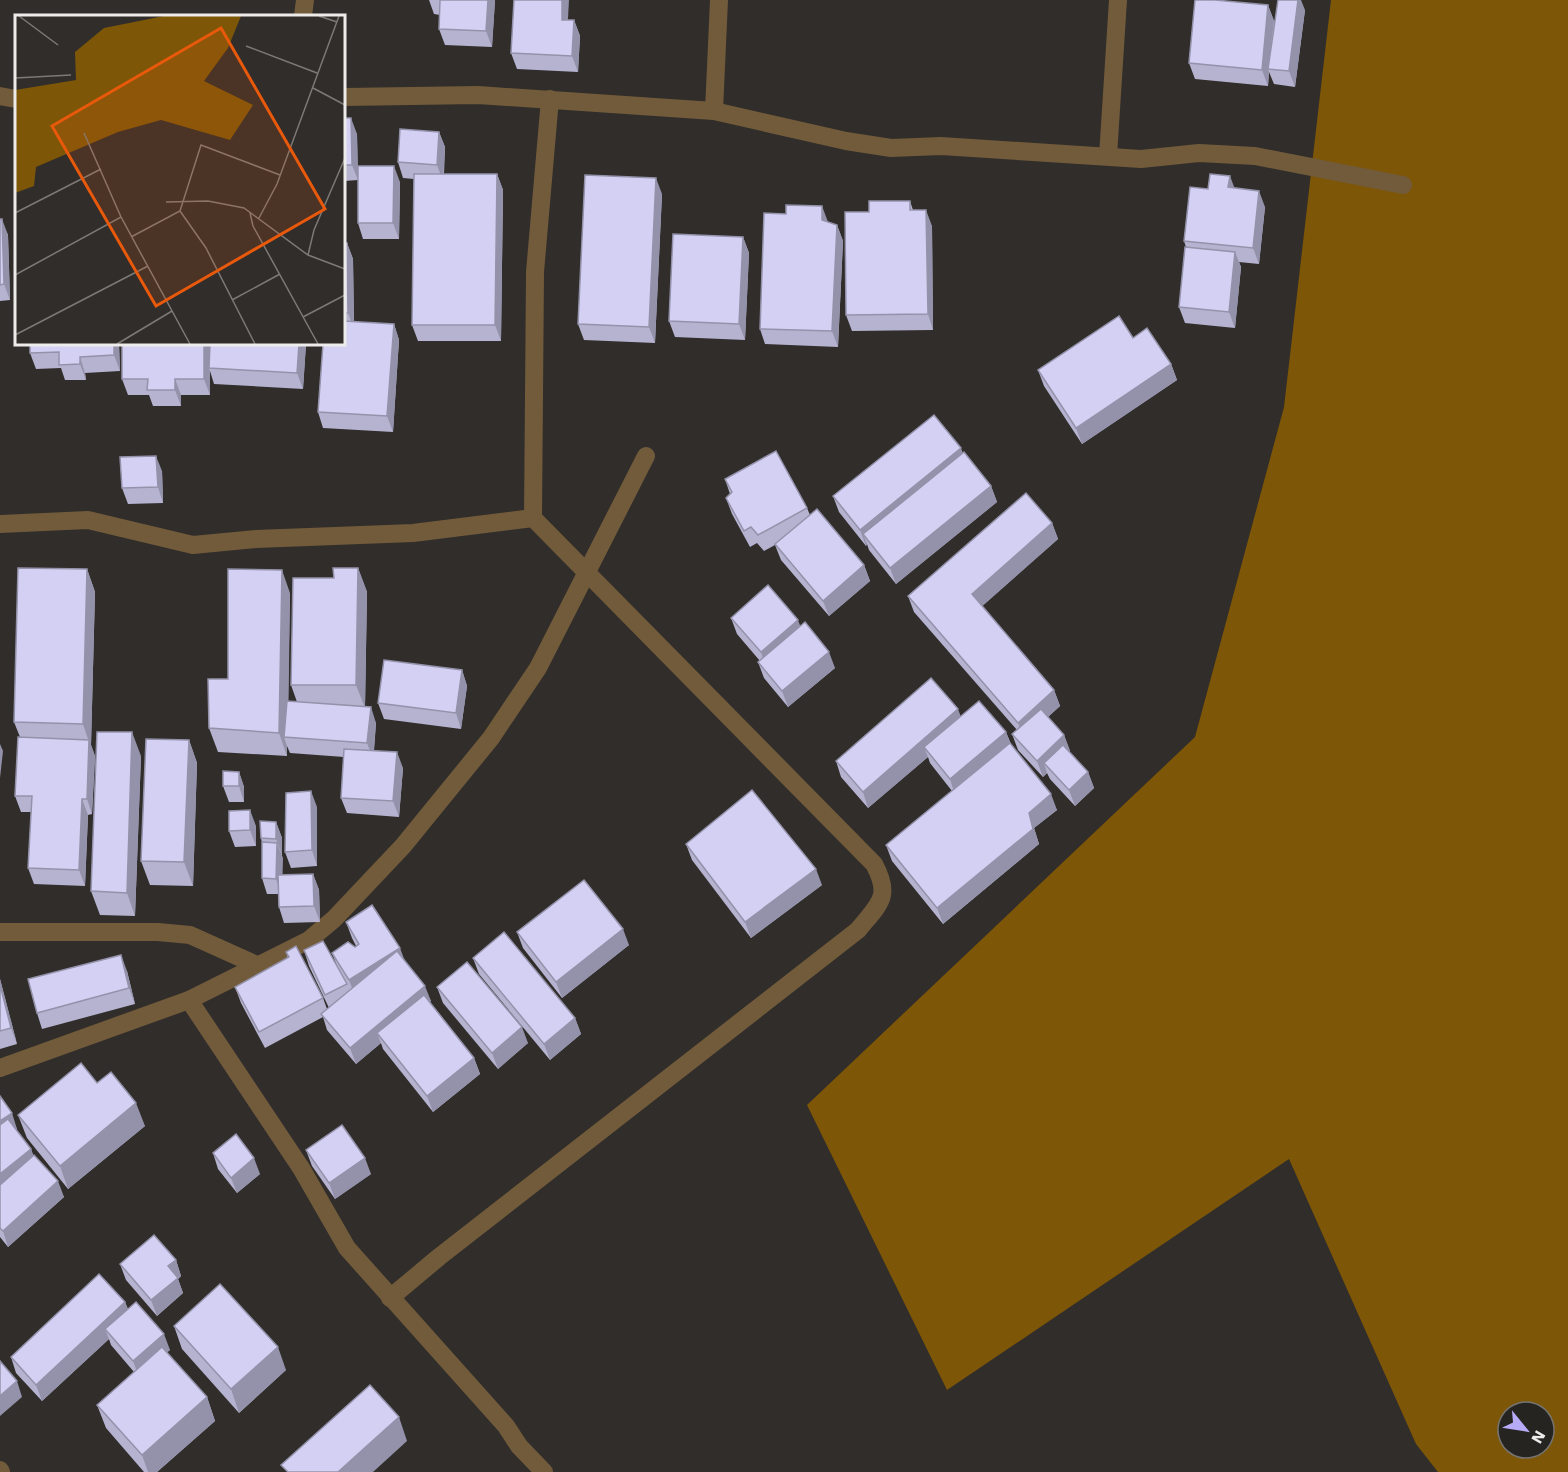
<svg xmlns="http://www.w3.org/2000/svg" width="1568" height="1472" viewBox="0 0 1568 1472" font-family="'Work Sans',sans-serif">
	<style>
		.forest { fill: #7d5608; fill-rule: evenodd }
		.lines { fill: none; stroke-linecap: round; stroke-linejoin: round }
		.minor { stroke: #715b3b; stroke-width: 18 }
		.wall { fill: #b6b3d1 }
		.shaded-wall { fill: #9492aa }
		.building { fill: #d4d0f3; stroke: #9492aa; stroke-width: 1.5 }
		.inset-road { fill: none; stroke: #7c7977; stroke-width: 1.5 }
		.view { fill: #e8590c; fill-opacity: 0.15; stroke: #e8590c; stroke-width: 3 }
		.inset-edge { fill: none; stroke: #eeecea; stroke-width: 3 }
	</style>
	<rect width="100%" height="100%" fill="#302d2a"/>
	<path class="forest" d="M1331,0h237v1472h-130l-22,-28 -127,-285 -342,231 -140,-285 388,-368 89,-330zM1508,1412h36v36h-36z"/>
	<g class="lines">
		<g class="minor">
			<path d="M303,16l2,-16"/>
			<path d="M0,96l16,3"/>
			<path d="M344,97l134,-2 236,16 5,-111"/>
			<path d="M714,111l132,30 45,7 50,-2 200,13 58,-6 56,3 148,29"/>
			<path d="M1108,156l10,-156"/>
			<path d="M0,524l88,-4 105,25 63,-6 157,-6 120,-15"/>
			<path d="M0,932h158l32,3 69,31"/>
			<path d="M189,1000l112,168 46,80 159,178 13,20 25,26"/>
			<path d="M0,1068l189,-68 120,-60 25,-21 69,-73 88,-108 47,-70 108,-212"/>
			<path d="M390,1298l49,-41 419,-327c21,-26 34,-33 16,-66l-341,-346 2,-246 15,-173"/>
			<path d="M0,1470l1,2"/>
		</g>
	</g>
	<g class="wall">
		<path d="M429,0h66l-3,47 -47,-2 -6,-16 1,-14 -6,-1z"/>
		<path d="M1268,5l6,16 31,-11 -10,77 -21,-3 -5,-12 -1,14 -73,-7 -6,-16z"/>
		<path d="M568,20h6l6,16 -2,36 -61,-3 -6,-16z"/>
		<path d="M344,118l13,16 1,46 -14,1z"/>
		<path d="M439,132l6,15 -1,27h53l6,16 -2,151h-83l-6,-16 2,-146 -11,-1 -5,-16z"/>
		<path d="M400,182l-1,57h-36l-5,-16z"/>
		<path d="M1234,188l31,19 -6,57 -20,-2 2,5 -6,61 -50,-5 -6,-16 7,-60 -2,-6 24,-52z"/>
		<path d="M662,194l-7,149 -71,-3 -6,-16z"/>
		<path d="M910,201l3,9 19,16 1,104 -81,1 -6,-16 23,-103z"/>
		<path d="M0,219l8,16 2,65 -10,1z"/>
		<path d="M828,222l9,3 6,16 -5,106 -73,-3 -5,-15z"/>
		<path d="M743,237l6,16 -4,87 -70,-3 -6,-16z"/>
		<path d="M344,243h3l6,16 1,63 40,2 5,16 -6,92 -70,-4 -5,-16 26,-68z"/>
		<path d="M1133,338l38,26 6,16 -95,64 -38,-58 -6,-16z"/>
		<path d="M30,344h89l1,27 -35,2 1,7h-21l-4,-12 -25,1 -6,-16z"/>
		<path d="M210,344h96l-3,45 -89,-5 -4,-13v24h-29v11h-28l-4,-11h-21l-6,-16z"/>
		<path d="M963,453l28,33 6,16 -101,82 -27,-34 -2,-6 -1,2 -27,-34 -6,-16z"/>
		<path d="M162,471l1,32 -35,1 -6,-16z"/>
		<path d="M725,479l82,29 3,7 54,50 6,16 -41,35 -48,-56 -6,-15 -11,6 -7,-8 -7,4 -18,-33 -6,-16 4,-4z"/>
		<path d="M1052,523l6,16 -76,67 72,84 6,16 -12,11 16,18 6,16h-1l19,21 6,16 -19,18 -25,-27 -3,-6 -4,4 -25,-27 -6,-16 5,-4 -103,-118 -6,-16z"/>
		<path d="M358,568l9,24 -2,114 11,17 -2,28 29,17 -4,49 -52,-4 -6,-15 3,-41 -54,-4 -3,-7v10l-69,-4 -9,-24 19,-49 62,-86 -2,108 9,1 -6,-17 43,-107z"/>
		<path d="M87,569l8,23 -4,153 4,11 -3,58 -4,1 -3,71 -51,-2 -6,-16 3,-56h-10l-6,-16 5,-59 -6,-15z"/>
		<path d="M731,618l69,8 35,42 -47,39 -24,-29 -6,-16 2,-1 -23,-27z"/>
		<path d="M462,670l5,16 -6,43 -77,-10 -6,-16z"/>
		<path d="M961,716l45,16 5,12 46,66 -23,18 5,16 -96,80 -51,-63 -6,-16 66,-54 -22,-28 -2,-6 -60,51 -27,-31 -5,-16z"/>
		<path d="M189,740l8,23 -4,123 -43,-1 -9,-24z"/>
		<path d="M141,756l-6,160 -35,-1 -9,-24z"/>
		<path d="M239,772l5,15v15h-15l-6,-16z"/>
		<path d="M317,807v59l-26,2 -6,-16z"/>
		<path d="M276,822l6,16v37l31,-1 6,16 1,32 -36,1 -5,-16 -1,-13h-11l-5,-16v-35l-1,-5z"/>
		<path d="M256,826v20l-21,1 -6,-16z"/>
		<path d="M686,844l136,41 -71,53 -59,-78z"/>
		<path d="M346,922l58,39 27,40 -1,1 44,56 6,16 -47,38 -50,-63 -2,-6 -25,21 -29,-34 -4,-13 -58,31 -24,-45 -6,-16 53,-29 -2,-6 37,46 4,11 2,-1 -20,-42 -5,-16 33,16 -5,-13 24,-7 -4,-8z"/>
		<path d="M517,932l112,13 -67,53 -39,-50z"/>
		<path d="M473,958l102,60 6,16 -31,26 -71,-86z"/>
		<path d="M127,971l8,33 -93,25 -5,-16z"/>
		<path d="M0,979l17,65 -17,5z"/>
		<path d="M437,987l91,56 -30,26 -55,-66z"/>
		<path d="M97,1083l48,43 -77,63 -41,-51 -9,-23z"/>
		<path d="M0,1096l17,33 -1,1 15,19 2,6 31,42 -56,50 -8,-10z"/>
		<path d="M306,1150l65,24 -36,25 -23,-33z"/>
		<path d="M213,1153l47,21 -23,19 -19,-24z"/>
		<path d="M176,1260l5,16 -3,3 5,14 -26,23 -31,-36 -6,-16z"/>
		<path d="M125,1302l3,7 42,41 -3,2 40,45 8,24 -58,51h-13l-38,-44 -9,-23 37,-33 -23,-27 -2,-6 -67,62 -26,-28 -5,-16z"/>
		<path d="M174,1326l112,44 -47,43 -57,-64z"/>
	</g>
	<g class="shaded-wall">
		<path d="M488,0h7l-3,47 -6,-16z"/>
		<path d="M562,0h7l-2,36 -5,-16z"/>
		<path d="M1298,0h3l4,10 -10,77 -6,-16z"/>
		<path d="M1268,5l6,16 -6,48 1,3 -1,14 -6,-16z"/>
		<path d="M574,20l6,16 -2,36 -6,-16z"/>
		<path d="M351,118l6,16 1,46 -6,-15z"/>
		<path d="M439,132l6,15 -2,34 -6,-16z"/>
		<path d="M394,166l6,16 -1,57 -6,-16z"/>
		<path d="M497,174l6,16 -2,151 -6,-16z"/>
		<path d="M1230,176l6,16 -8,-5z"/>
		<path d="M656,178l6,16 -7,149 -6,-16z"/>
		<path d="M1259,191l6,16 -6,57 -6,-16z"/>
		<path d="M822,206l6,16 -6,-2z"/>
		<path d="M926,210l6,16 1,104 -5,-16z"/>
		<path d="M2,219l6,16 2,65 -6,-16z"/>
		<path d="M837,225l6,16 -5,106 -6,-16z"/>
		<path d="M743,237l6,16 -4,87 -6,-16z"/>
		<path d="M347,243l6,16 1,70 -6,-16z"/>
		<path d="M1235,252l6,15 -6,61 -6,-16z"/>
		<path d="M394,324l5,16 -6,92 -6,-16z"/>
		<path d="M114,344h5l1,27 -6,-16z"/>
		<path d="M204,344h6l-1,24 1,3v24l-6,-16z"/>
		<path d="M299,344h7l-3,45 -6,-16z"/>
		<path d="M80,357l5,16 1,7 -6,-16z"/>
		<path d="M1171,364l6,16 -95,64 -6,-16z"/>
		<path d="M175,379l6,16v11l-6,-16z"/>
		<path d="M961,448l6,16 -104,70 4,10 -1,2 -6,-16z"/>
		<path d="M156,456l6,15 1,32 -5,-16z"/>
		<path d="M991,486l6,16 -101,82 -6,-16z"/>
		<path d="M1052,523l6,16 -80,71 -6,-16z"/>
		<path d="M864,565l6,16 -41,35 -6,-15z"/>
		<path d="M358,568l9,24 -2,116 -9,-23z"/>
		<path d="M87,569l8,23 -4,153 4,11 -3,58 -5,-15 2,-57 -6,-18z"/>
		<path d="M282,570l8,23 -2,144h-4l3,9v10l-8,-23z"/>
		<path d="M798,620l6,16 -38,32 -5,-16z"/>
		<path d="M829,652l6,16 -47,39 -6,-16z"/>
		<path d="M462,670l5,16 -6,43 -5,-16z"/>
		<path d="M1054,690l6,16 -36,33 -6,-16z"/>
		<path d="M371,707l5,16 -3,36 -6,-16z"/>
		<path d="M958,709l6,16 -40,22 4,10 -60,51 -5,-16z"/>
		<path d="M132,732l9,24 -6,160 -8,-23z"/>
		<path d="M1006,732l6,16 -57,47 -5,-16z"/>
		<path d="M1064,735l6,16 -20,19 -6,-7 3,10 -4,4 -6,-16z"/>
		<path d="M189,740l8,23 -4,123 -9,-24z"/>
		<path d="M0,744l3,7 -3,27z"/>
		<path d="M397,752l6,16 -4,49 -6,-16z"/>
		<path d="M239,772l5,15v15l-5,-16z"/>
		<path d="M1088,772l6,16 -19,18 -6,-16z"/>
		<path d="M311,791l6,16v59l-5,-16z"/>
		<path d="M1051,794l6,16 -23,18 5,16 -96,80 -6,-16 92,-95z"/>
		<path d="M82,799l6,16 -3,71 -6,-16z"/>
		<path d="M250,810l6,16v20l-6,-16z"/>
		<path d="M276,822l6,16v17l-6,-16z"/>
		<path d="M277,843l6,15 -1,37 -6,-16z"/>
		<path d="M816,869l6,16 -71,53 -6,-16z"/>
		<path d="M313,874l6,16 1,32 -6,-16z"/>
		<path d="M623,929l6,16 -67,53 -6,-16z"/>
		<path d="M400,948l6,16 -51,32 -6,-16z"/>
		<path d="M121,955l6,16 8,33 -6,-16z"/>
		<path d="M0,979l17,65 -6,-16 -11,-43z"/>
		<path d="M425,986l6,15 -48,40 -6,-8 4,10 -25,21 -6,-16z"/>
		<path d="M575,1018l6,16 -31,26 -6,-16z"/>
		<path d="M522,1027l6,16 -30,26 -6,-16z"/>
		<path d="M474,1058l6,16 -47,38 -6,-16z"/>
		<path d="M136,1103l9,23 -77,63 -8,-23z"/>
		<path d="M12,1113l5,16 -17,12v-20z"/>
		<path d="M31,1149l6,16 -37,29v-20z"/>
		<path d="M254,1158l6,16 -23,19 -6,-15z"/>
		<path d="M365,1158l6,16 -36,25 -6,-16z"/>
		<path d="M58,1181l6,16 -56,50 -5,-16z"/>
		<path d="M176,1260l5,16 -3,3 5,14 -26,23 -6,-16 17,-34z"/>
		<path d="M125,1302l6,16 -26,11 4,10 -67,62 -6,-16z"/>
		<path d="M164,1334l6,16 -31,27 -6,-16z"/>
		<path d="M278,1347l8,23 -47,43 -8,-24z"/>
		<path d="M17,1381l5,16 -22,19v-20z"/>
		<path d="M207,1397l8,24 -58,51h-9l-6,-17z"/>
		<path d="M399,1417l8,24 -34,31h-35z"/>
	</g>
	<g class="building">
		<path d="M440,0h48l-2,31 -47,-2z"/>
		<path d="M514,0h48v20h12l-2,36 -61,-3z"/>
		<path d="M1195,0h20l53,5 -6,65 -73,-7z"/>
		<path d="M1278,0h20l-9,71 -21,-2z"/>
		<path d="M344,118h7l1,47h-8z"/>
		<path d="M400,129l39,3 -2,33 -39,-3z"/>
		<path d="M358,166h36l-1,57h-35z"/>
		<path d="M414,174h83l-2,151h-83z"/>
		<path d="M1210,174l20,2 -2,11 31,4 -6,57 -69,-7 6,-54 18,2z"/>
		<path d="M585,175l71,3 -7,149 -71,-3z"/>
		<path d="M869,201h41v9h16l2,104 -82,1 -1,-103h24z"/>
		<path d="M786,205l36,1v14l15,5 -5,106 -72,-2 4,-116 22,1z"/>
		<path d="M0,219h2l2,65 -4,1z"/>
		<path d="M673,234l70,3 -4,87 -70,-3z"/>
		<path d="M344,243h3l1,70h-4z"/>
		<path d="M1185,247l50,5 -6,60 -50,-5z"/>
		<path d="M1119,316l14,22 14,-10 24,36 -95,64 -38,-58z"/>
		<path d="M344,321l50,3 -7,92 -69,-4 5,-68h21z"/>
		<path d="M30,344h84v11l-34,2v7l-21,1v-13l-29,1z"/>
		<path d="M122,344h82v35h-29v11h-28l1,-11h-26z"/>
		<path d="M210,344h89l-2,29 -88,-5z"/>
		<path d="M934,415l27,33 -101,82 -27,-34z"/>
		<path d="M776,451l31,57 -49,27 -7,-8 -7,4 -18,-33 6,-6 -7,-13z"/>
		<path d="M964,452l27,34 -101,82 -27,-34z"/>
		<path d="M156,456l2,31 -36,1 -2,-31z"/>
		<path d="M1026,493l26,30 -80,71 82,96 -36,33 -110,-127z"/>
		<path d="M817,509l47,56 -41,36 -48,-57z"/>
		<path d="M18,568l69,1 -4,155 -69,-2z"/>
		<path d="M333,568h25l-2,117h-65l2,-107h41z"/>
		<path d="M228,569l54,1 -3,163 -70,-5 -1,-49h20z"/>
		<path d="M768,585l30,35 -37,32 -30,-34z"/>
		<path d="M805,622l24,30 -47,39 -24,-29z"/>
		<path d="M384,660l78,10 -6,43 -78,-10z"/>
		<path d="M931,678l27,31 -95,83 -27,-31z"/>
		<path d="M287,701l84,6 -4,36 -83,-6z"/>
		<path d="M979,701l27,31 -56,47 -26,-32z"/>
		<path d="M1041,709l23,26 -27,26 -25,-27z"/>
		<path d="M97,732h35l-5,161 -36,-2z"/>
		<path d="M18,737l71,3 -2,59h-5l-3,71 -51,-2 4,-72h-17z"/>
		<path d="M146,739l43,1 -5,122 -43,-1z"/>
		<path d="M1010,743l41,51 -22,19 4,16 -96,79 -51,-63z"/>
		<path d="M1063,745l25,27 -19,18 -25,-27z"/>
		<path d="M344,749l53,3 -4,49 -52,-3z"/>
		<path d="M223,771l16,1v14h-16z"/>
		<path d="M752,790l64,79 -71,53 -59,-78z"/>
		<path d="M311,791l1,59 -27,2 1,-59z"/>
		<path d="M250,810v20l-21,1v-20z"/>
		<path d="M260,821l16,1v17l-15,-1z"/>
		<path d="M262,842l15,1 -1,36 -14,-1z"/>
		<path d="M313,874l1,32 -35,1 -1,-32z"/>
		<path d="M584,880l39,49 -67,53 -39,-50z"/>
		<path d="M372,905l28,43 -51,32 -17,-27 16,-11 7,5 4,-3 -13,-22z"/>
		<path d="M504,932l71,86 -31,26 -71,-86z"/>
		<path d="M323,941l24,43 -22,11 -21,-45z"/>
		<path d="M296,946l27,52 -64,34 -24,-45 54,-30 -3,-5z"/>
		<path d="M397,951l28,35 -75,62 -29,-34z"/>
		<path d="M121,955l8,33 -92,25 -9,-34z"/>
		<path d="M467,962l55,65 -30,26 -55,-66z"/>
		<path d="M0,985l11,43 -11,3z"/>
		<path d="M424,995l50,63 -47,38 -50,-63z"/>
		<path d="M81,1063l16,20 14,-11 25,31 -76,63 -42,-51z"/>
		<path d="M0,1096l12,17 -12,8z"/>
		<path d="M8,1119l23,30 -31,25v-49z"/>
		<path d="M342,1125l23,33 -36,25 -23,-33z"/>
		<path d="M236,1134l18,24 -23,20 -18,-25z"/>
		<path d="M34,1155l24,26 -55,50 -3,-3v-43z"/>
		<path d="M154,1235l22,25 -8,6 10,12 -27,22 -31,-36z"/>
		<path d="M99,1274l26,28 -89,83 -25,-28z"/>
		<path d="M220,1284l58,63 -47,42 -57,-63z"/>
		<path d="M136,1302l28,32 -31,27 -28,-32z"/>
		<path d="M162,1347l45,50 -65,58 -45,-50z"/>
		<path d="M0,1361l17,20 -17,15z"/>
		<path d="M370,1385l29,32 -61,55h-50l-7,-7z"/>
	</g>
	<g transform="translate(15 15)">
		<rect width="330" height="330" fill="#302d2a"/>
		<path d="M149,1h77l-13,32 -24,33 49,24 -23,35 -69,-20 -43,12 -82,35 -2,19 -19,7v-103l61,-10 -1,-28 29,-24z" fill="#7d5608"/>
		<path class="inset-road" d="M4,1l39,29M304,1l18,6M231,31l71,27M0,63l56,-3M298,73l32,17M69,118l37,84M151,187l42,-1 36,7 64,47 37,14M165,196l26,37 49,96M0,198l86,-44M235,198l3,13 65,118M244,203l18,-34 62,-168M116,222l49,-26 21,-66 79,30M293,240l6,-25 31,-72M0,260l106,-58 69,127M217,285l48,-26M288,302l42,-22M0,320l133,-69M102,329l55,-33"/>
		<path class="view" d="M206,13l104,181 -169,97 -104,-180z"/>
		<rect width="330" height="330" class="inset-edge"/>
	</g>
	<g transform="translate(1526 1430) rotate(120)"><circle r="28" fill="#262420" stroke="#767471" stroke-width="1.5"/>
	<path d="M0-4.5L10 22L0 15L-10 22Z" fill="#b7abf8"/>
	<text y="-9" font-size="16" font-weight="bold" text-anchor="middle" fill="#eeecea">N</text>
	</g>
</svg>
